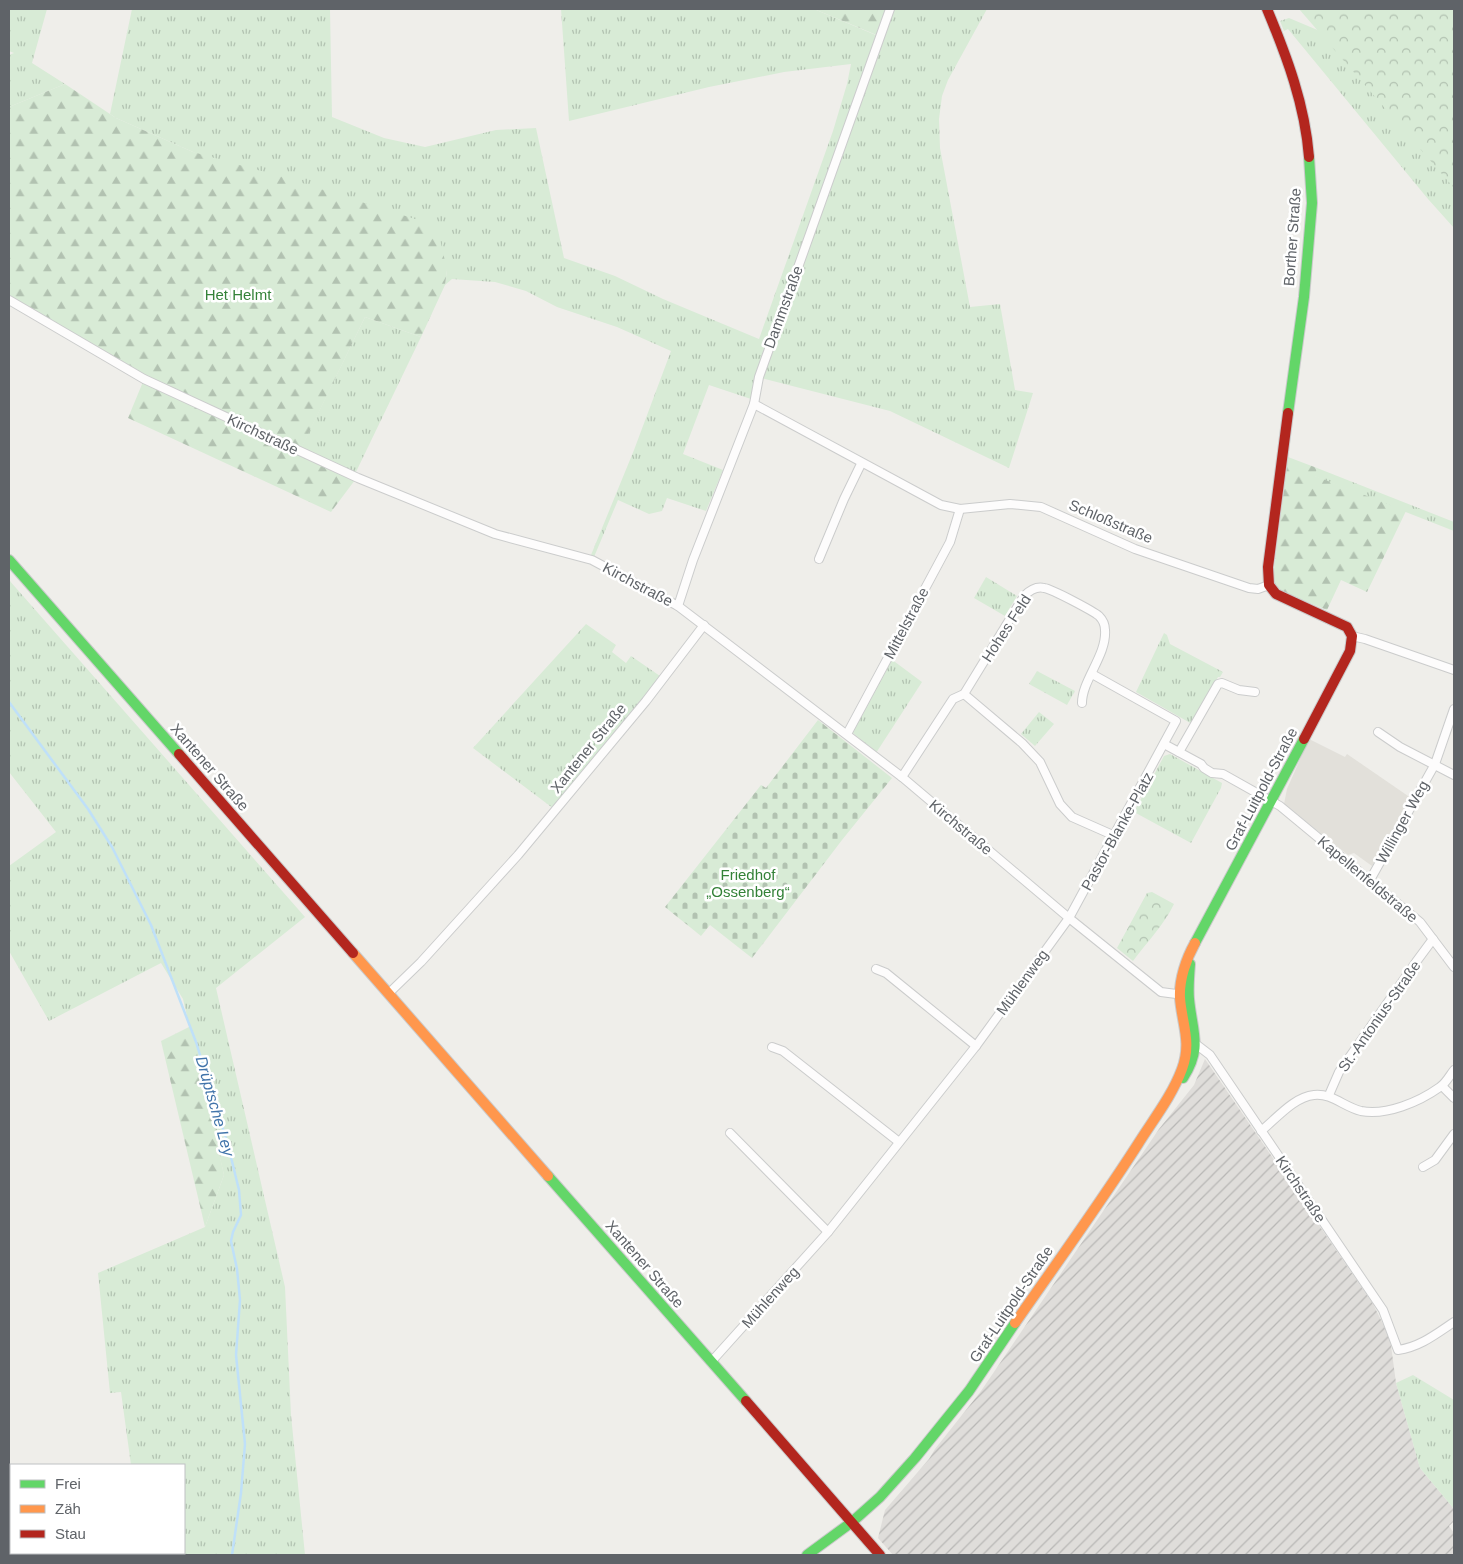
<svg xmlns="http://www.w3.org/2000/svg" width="1463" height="1564" viewBox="0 0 1463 1564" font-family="Helvetica,sans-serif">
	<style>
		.industrial { fill: url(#industrial-furrows) }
		.education { fill: #e2e0da }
		.grass { fill: url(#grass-tufts) }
		.forest { fill: url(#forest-firs) }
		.cemetery { fill: url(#cemetery-stones) }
		.park { fill: url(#park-crowns) }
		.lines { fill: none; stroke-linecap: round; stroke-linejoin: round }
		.stream { stroke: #bfe0f9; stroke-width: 2.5 }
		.street-casing { stroke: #cbcccc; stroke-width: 10 }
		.fast-casing { stroke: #cacacb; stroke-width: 12 }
		.slow-casing { stroke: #cacacb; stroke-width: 12 }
		.jam-casing { stroke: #cacacb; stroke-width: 12 }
		.street { stroke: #fdfcfc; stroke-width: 8 }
		.fast { stroke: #63d668; stroke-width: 10 }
		.slow { stroke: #ff974d; stroke-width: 10 }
		.jam { stroke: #b3261e; stroke-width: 10 }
		.labels { text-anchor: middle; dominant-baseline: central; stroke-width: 5; stroke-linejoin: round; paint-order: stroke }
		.street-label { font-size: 15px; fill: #5f6368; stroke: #fff }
		.park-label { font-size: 15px; fill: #348238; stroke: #fff }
		.water-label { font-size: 16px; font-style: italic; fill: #4174aa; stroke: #fff }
	</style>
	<defs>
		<pattern id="industrial-furrows" width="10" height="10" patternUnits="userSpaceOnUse" patternTransform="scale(1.25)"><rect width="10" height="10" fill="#dfddda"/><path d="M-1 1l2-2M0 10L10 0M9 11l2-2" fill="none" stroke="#b8b7b5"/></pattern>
		<pattern id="grass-tufts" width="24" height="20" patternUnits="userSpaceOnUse" patternTransform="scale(1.25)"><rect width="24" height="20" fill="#d8ebd6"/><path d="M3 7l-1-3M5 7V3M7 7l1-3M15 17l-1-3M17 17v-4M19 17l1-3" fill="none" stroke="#b2c2b1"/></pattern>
		<pattern id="forest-firs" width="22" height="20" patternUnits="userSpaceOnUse" patternTransform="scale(1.25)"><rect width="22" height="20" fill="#d8ebd6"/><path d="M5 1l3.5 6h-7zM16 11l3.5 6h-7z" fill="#b2c2b1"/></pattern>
		<pattern id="cemetery-stones" width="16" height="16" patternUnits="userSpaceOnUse" patternTransform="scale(1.25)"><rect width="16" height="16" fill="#d8ebd6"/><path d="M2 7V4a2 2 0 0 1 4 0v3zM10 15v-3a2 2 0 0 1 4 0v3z" fill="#b2c2b1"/></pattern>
		<pattern id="park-crowns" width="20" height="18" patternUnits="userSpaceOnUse" patternTransform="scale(1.25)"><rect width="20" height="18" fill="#d8ebd6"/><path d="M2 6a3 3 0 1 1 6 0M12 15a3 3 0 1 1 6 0" fill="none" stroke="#b2c2b1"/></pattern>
	</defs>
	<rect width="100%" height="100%" fill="#efeeea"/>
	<path class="industrial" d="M1205,1059l168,245 17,34 6,45 24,85 34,41v12l-5,5 5,7v22h-561l-15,-17 7,-28 44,-51 6,-10 46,-58 178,-262 35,-44z"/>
	<path class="education" d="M1309,739l36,18 2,-3 64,44 -39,68 -18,-13 -6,2 -64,-51 3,-15z"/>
	<g class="grass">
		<path d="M9,9h38l-15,54 33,21 -56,23v-52l5,-2 -5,-2z"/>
		<path d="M132,9h198l2,108 52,21 41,9 71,-17 40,-2 28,130 51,18 48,23 96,40 74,-208 14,-47 4,-20 -67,8 -75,15 -140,34 -8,-112h253l64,27 -121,341 -6,22 -42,-14 -26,69 40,16 -17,41 -39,-13 -5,13 -13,3 -31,-14 -24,57 -3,-2 43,-105 37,-99 -54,-24 -60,-20 -31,-16 -31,-9 -43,-3 -7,6 2,-15 -254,-118 -77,-34 -6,-4z"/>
		<path d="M892,9h95l-39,71 -6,16 -3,23 1,29 30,159 30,-3 15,86 18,3 -24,75 -119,-57 -129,-33z"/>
		<path d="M1289,18l38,16 127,144v50l-26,-29 -140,-170 -4,2 -4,-10z"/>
		<path d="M365,317l56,20 -66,137 -55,-24z"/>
		<path d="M1317,468l137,54v9l-140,-55z"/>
		<path d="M986,577l31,19 -12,20 -31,-18z"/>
		<path d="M9,580l296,337 -89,71 69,299 6,128 14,140h-160l-1,-2h40v-88h-53l-10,-73 -11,1 -12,-120 107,-46 19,-52 -41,-176 -22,-36 -112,58 -40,-70v-85l47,-34 -47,-60z"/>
		<path d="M586,624l30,21 -4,7 14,11 5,-7 29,20 -65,84 -41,49 -81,-61z"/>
		<path d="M1164,633l3,2 3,9 53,28 -3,5h-2l-26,47 -56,-32z"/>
		<path d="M891,659l31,23 -46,71 -24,-21z"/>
		<path d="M1037,671l38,20 -8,14 -38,-21z"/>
		<path d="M1039,712l15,12 -19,22 -14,-12z"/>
		<path d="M1170,754l52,29 -1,5 -30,55 -57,-31 30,-56z"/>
		<path d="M1413,1375l41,25v109l-34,-41 -24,-85z"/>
	</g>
	<g class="forest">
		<path d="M814,9h76l-11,27z"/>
		<path d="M65,84l51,34 77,34 90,25 154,49 10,44 -2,15 -24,52 -56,-20 -67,138 57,25 -24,32 -203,-94 17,-41 -136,-80v-190z"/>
		<path d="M1288,457l29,11 -2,8 91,35 -39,81 -26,-12 -14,30 -44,-18 -8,-7 -2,-8z"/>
		<path d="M191,1026l33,149 -19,52 -44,-186z"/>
	</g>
	<path class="cemetery" d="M818,720l74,58 -50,62 -90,118 -42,-33 -9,11 -36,-29 96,-122 5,3z"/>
	<g class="park">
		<path d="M1299,9h155v179z"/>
		<path d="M1152,892l22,12c-10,21 -27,38 -41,57l-16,-13 30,-55z"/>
	</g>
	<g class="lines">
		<path class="stream" d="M9,702l79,107 24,38 39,78 45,117 32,103 11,45 2,25 -8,17 -2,9 6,28 3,31 -4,55 9,89 -4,49 -9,62"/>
		<g class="street-casing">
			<g id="street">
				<path d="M9,300l135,79 214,99 137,56 97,26 86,46 224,171 167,141 92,74 23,3"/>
				<path d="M754,404l187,101 19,4 50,-5 31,3 94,42 114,39 9,1 11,-4"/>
				<path d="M819,559l25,-60 17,-35"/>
				<path d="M678,606l15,-46 61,-156 5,-27 131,-368"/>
				<path d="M1352,636l13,3 89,31"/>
				<path d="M964,694l58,49 18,19 20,42 12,13 43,19"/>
				<path d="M1378,732l22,15 54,28"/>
				<path d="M847,734l103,-192 10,-33"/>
				<path d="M1164,744l37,20 3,4 8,5 11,1 57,32 140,116 34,45"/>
				<path d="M1179,752l39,-68 4,-1 17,7 16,2"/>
				<path d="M902,777l51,-78 11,-5 60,-98c6,-6 12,-10 20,-8 8,1 49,23 55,28 4,4 6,9 6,14 2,25 -23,50 -23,73"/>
				<path d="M1370,880l65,-116 19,-55"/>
				<path d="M876,969l10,4 90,73"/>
				<path d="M388,994l33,-32 97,-107 128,-154 58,-76"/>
				<path d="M1192,1045h5l13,10 173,255 15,40c22,-3 38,-16 56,-28"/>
				<path d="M772,1047l11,4 116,91"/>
				<path d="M1442,1086l12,12"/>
				<path d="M1329,1095l10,-23 77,-110 17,-23"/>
				<path d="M1261,1131c16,-13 33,-34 53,-36 18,-2 30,12 47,16 25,5 58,-9 79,-24 6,-4 10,-12 14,-17"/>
				<path d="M730,1133l98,99"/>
				<path d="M1423,1167l12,-7 19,-26"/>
				<path d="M711,1362l117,-130 148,-186 93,-128 107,-197 -84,-47"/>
			</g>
		</g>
		<g class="fast-casing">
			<g id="fast">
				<path d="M1288,413l16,-116 8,-94 -3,-46"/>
				<path d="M9,560l170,194"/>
				<path d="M1195,943l109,-204"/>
				<path d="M1183,1078c20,-31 9,-46 6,-79 -1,-11 0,-23 1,-35"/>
				<path d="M548,1176l198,225"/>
				<path d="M807,1555l45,-33 28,-25 35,-39 54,-67 46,-68"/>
			</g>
		</g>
		<g class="slow-casing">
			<g id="slow">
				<path d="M353,953l195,223"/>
				<path d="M1015,1323c41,-59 84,-118 123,-179 15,-24 34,-48 44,-75 10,-27 0,-45 -2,-71 -1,-18 6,-39 15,-55"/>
			</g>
		</g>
		<g class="jam-casing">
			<g id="jam">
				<path d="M1267,9c20,48 38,96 42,148"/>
				<path d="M1288,413l-20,154 1,18 7,9 71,33 5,9 -2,15 -46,88"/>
				<path d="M179,754l174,199"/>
				<path d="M746,1401l134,154"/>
			</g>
		</g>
		<use href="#street" class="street"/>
		<use href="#fast" class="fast"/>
		<use href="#slow" class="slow"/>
		<use href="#jam" class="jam"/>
	</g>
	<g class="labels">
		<g class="street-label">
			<text transform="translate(1292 237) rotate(-86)">Borther Straße</text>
			<text transform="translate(783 307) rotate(-70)">Dammstraße</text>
			<text transform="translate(263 434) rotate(25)">Kirchstraße</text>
			<text transform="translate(1111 521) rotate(23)">Schloßstraße</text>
			<text transform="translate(638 584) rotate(28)">Kirchstraße</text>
			<text transform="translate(906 623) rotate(-62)">Mittelstraße</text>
			<text transform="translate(1006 628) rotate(-57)">Hohes Feld</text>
			<text transform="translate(588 748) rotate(-51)">Xantener Straße</text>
			<text transform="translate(210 767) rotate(49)">Xantener Straße</text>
			<text transform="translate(1261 789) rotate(-62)">Graf-Luitpold-Straße</text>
			<text transform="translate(1402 822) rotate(-61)">Willinger Weg</text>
			<text transform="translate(961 827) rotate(40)">Kirchstraße</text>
			<text transform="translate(1117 831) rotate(-61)">Pastor-Blanke-Platz</text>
			<text transform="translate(1368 879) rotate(40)">Kapellenfeldstraße</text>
			<text transform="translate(1022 982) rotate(-54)">Mühlenweg</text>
			<text transform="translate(1379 1016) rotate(-55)">St.-Antonius-Straße</text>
			<text transform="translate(1301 1189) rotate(56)">Kirchstraße</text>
			<text transform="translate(645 1264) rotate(49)">Xantener Straße</text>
			<text transform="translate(770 1297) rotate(-48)">Mühlenweg</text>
			<text transform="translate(1011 1304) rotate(-56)">Graf-Luitpold-Straße</text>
		</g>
		<g class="park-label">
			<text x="238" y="294">Het Helmt</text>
			<text x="748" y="874">Friedhof<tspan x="748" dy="17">„Ossenberg“</tspan></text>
		</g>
		<g class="water-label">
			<text transform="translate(215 1106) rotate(74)">Drüptsche Ley</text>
		</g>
	</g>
	<rect width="1463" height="1564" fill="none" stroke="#5f6368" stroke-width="20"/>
	<rect x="10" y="1464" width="175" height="90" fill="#ffffff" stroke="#bfc1c3"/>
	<rect x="20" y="1480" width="25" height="8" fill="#63d668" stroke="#bfc1c3"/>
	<text x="55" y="1489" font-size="15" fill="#5f6368">Frei</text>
	<rect x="20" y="1505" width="25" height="8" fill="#ff974d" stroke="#bfc1c3"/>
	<text x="55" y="1514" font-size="15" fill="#5f6368">Zäh</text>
	<rect x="20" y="1530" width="25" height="8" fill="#b3261e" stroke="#bfc1c3"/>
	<text x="55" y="1539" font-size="15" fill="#5f6368">Stau</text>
</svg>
